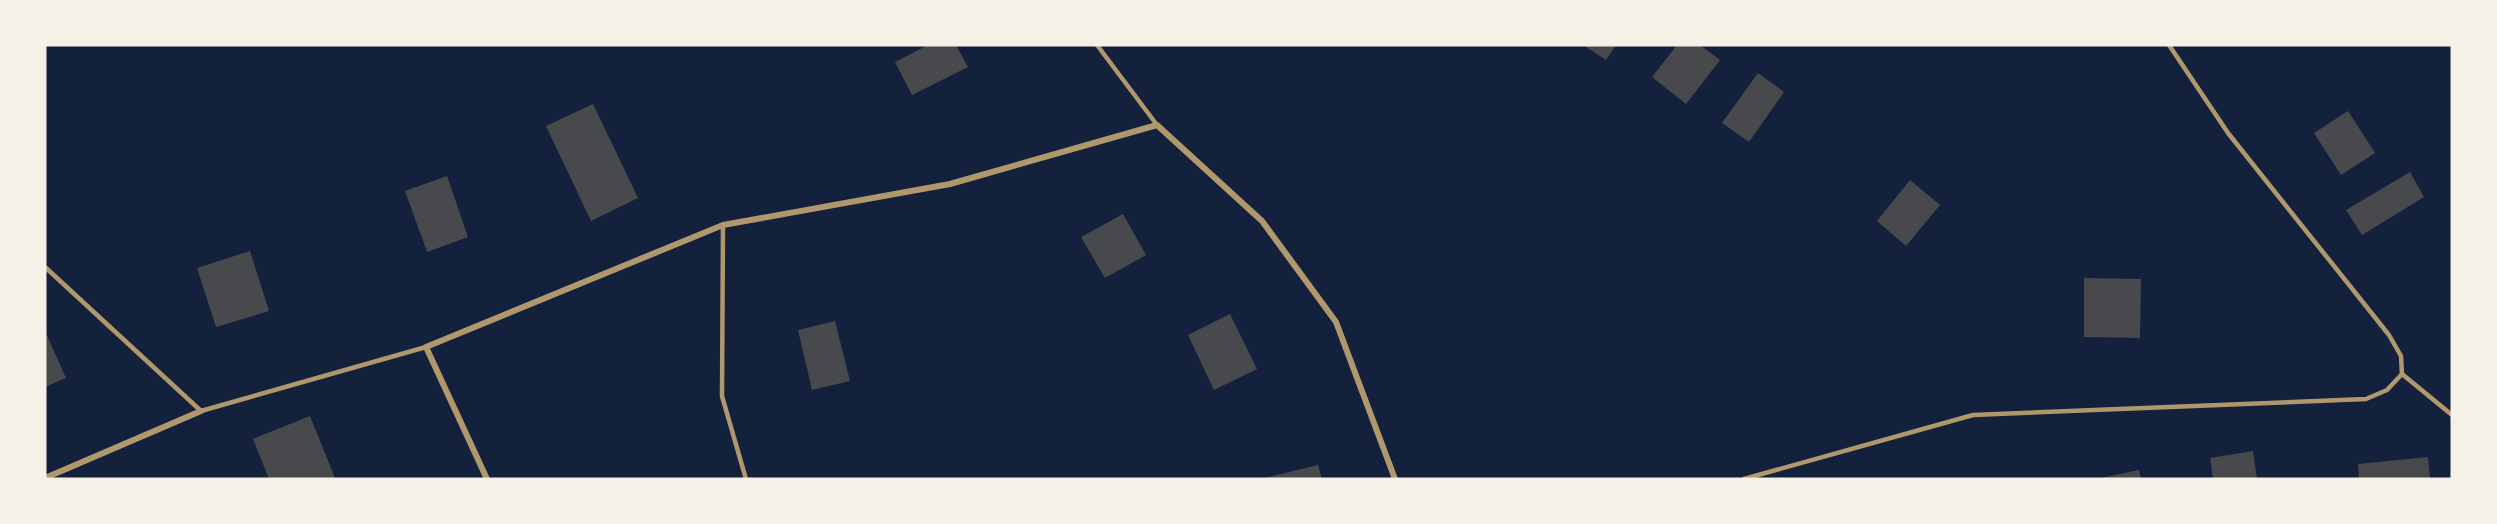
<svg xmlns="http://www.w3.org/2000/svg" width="2497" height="524" viewBox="0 0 2497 524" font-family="'Open Sans',sans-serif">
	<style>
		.building { fill: #48494c }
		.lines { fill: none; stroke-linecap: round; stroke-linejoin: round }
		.service { stroke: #b1986c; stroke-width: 4.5 }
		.minor { stroke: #b1986c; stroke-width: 6 }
	</style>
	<rect width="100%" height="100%" fill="#14213d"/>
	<g class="building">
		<path d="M928,45h28l12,22 -56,28 -17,-33z"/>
		<path d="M1583,45h33l-10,15z"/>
		<path d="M1677,45h23l20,15 -34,44 -34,-27z"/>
		<path d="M1758,73l26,19 -35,50 -27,-19z"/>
		<path d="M593,104l45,94 -47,23 -45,-95z"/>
		<path d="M2348,111l27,42 -34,22 -27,-42z"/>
		<path d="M2410,172l14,25 -62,38 -16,-25z"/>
		<path d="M447,176l21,61 -41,15 -22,-61z"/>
		<path d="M1910,180l30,25 -34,41 -29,-25z"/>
		<path d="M1123,214l23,41 -41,23 -24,-41z"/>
		<path d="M250,251l19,60 -53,16 -19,-59z"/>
		<path d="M2084,278l57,1 -1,59 -56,-1z"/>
		<path d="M1230,314l27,55 -43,21 -26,-55z"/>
		<path d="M835,321l15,60 -38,9 -14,-60z"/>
		<path d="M45,331l21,47 -21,9z"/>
		<path d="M310,416l25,62 -66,1 -16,-40z"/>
		<path d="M2253,451l4,28h-44l-3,-21z"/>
		<path d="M2428,457l2,22h-71l-1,-15z"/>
		<path d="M1318,465l4,14h-57v-1z"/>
		<path d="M2139,470l2,9h-40v-1z"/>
	</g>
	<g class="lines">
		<g class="service">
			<path d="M1097,45l60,80"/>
			<path d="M2169,45l59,88 161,202 12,21 1,18"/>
			<path d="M723,225l-1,171 24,83"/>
			<path d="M45,267l156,144 225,-64"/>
			<path d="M1744,479l229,-64 393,-16 21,-9 15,-16 50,41"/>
		</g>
		<g class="minor">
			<path d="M45,478l156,-67"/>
			<path d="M487,479l-61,-132 297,-122 227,-41 207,-59 105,96 74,101 59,157"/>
		</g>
	</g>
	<rect width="2497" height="524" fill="none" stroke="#f6f1e7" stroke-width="93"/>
</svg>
